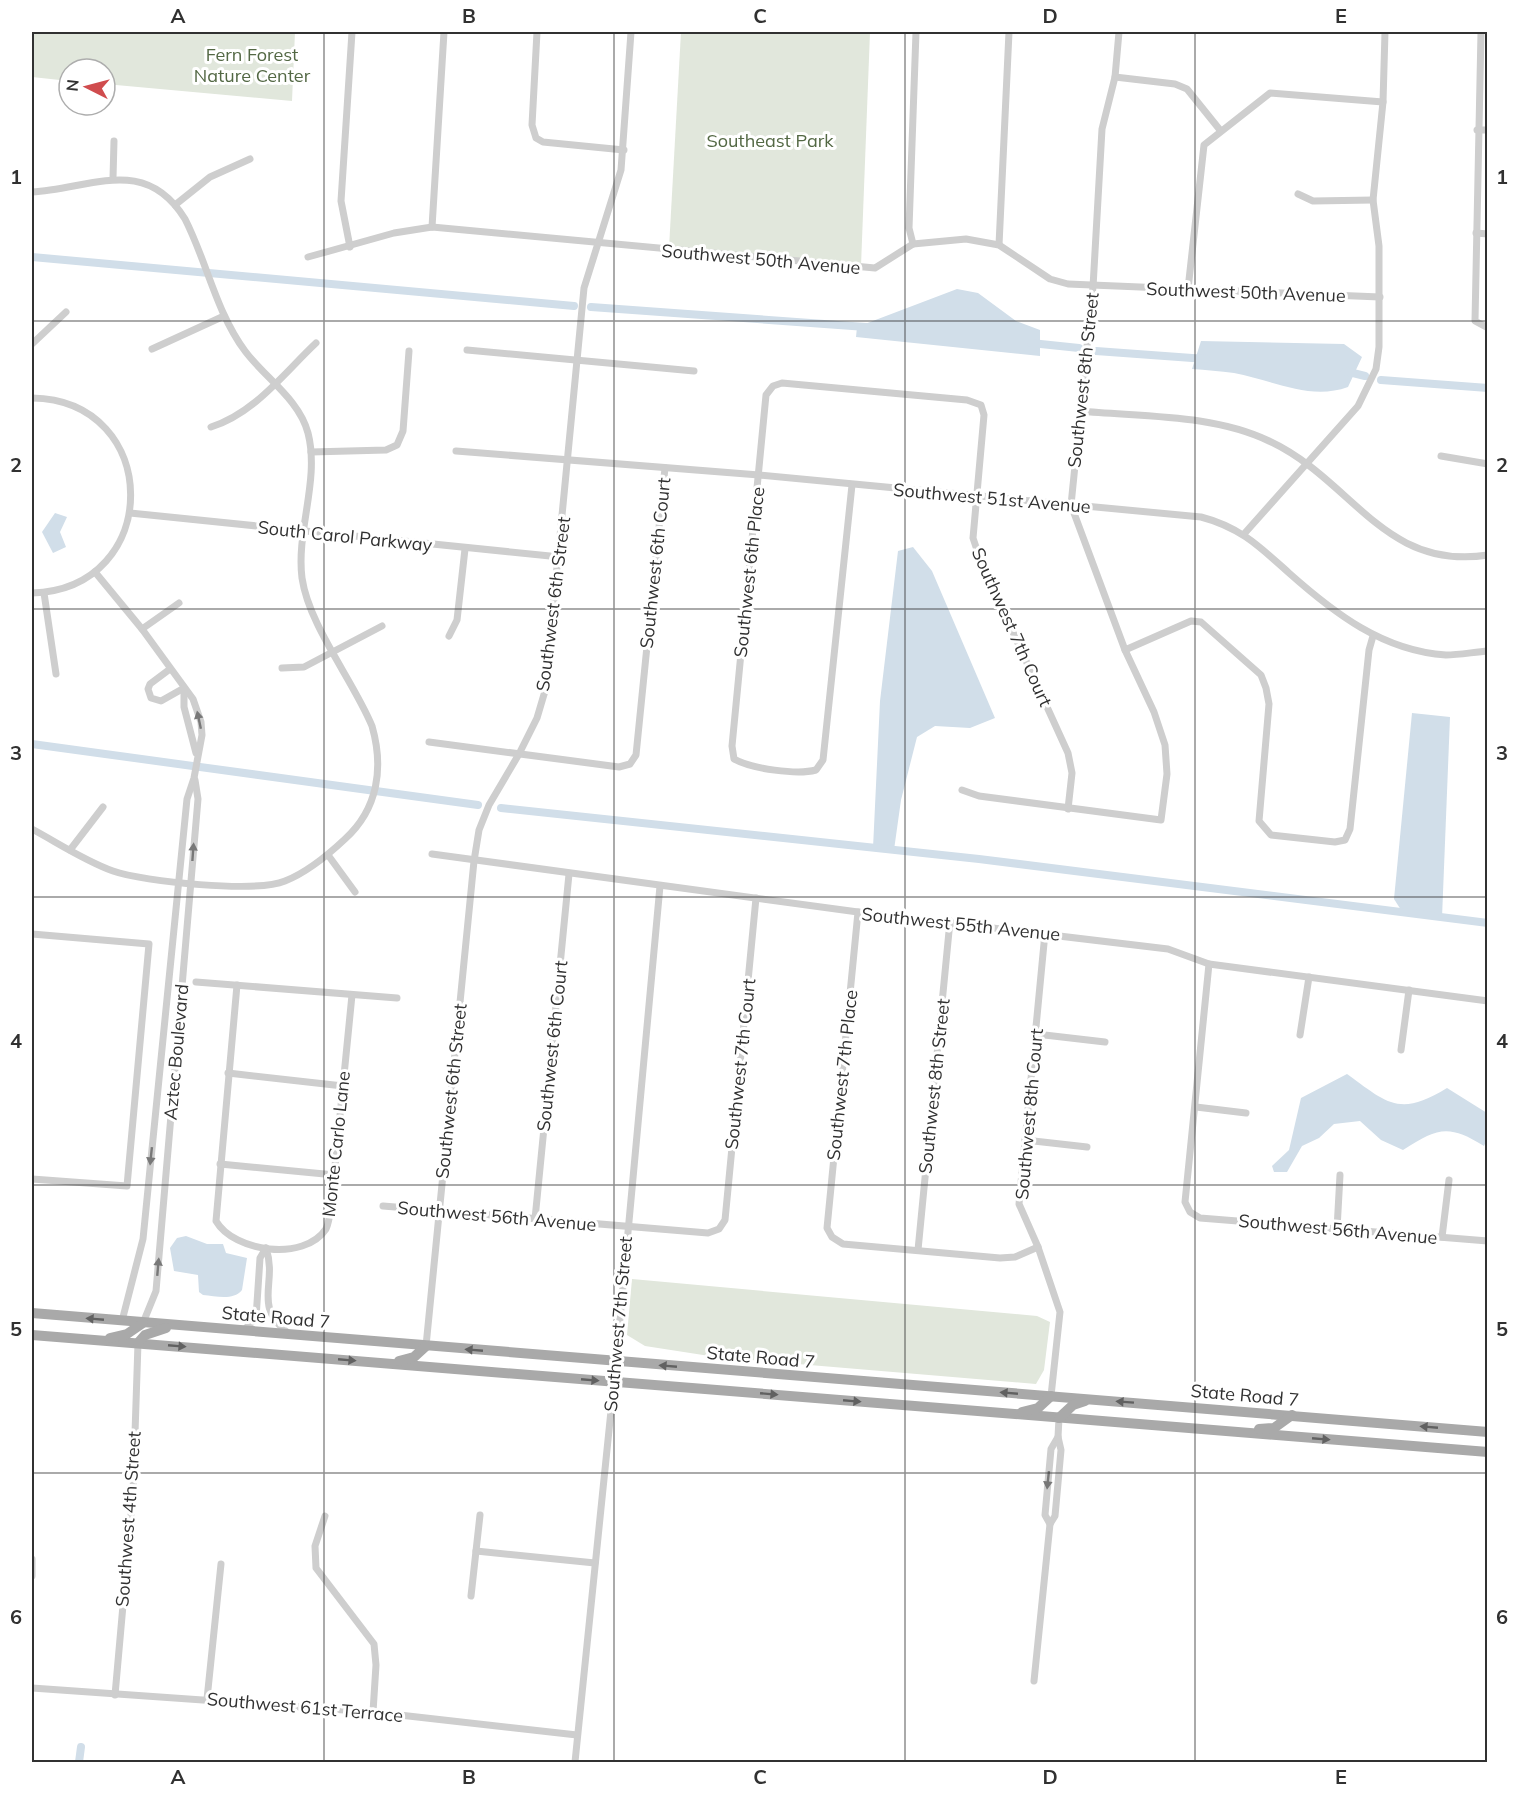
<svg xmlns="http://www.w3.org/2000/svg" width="1519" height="1794" viewBox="0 0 1519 1794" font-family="Mulish,sans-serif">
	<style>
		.green { fill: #e1e7dc }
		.water { fill: #d1dee9 }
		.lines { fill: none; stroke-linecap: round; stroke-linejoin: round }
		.canal { stroke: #d1dee9; stroke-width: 8 }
		.minor { stroke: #cecece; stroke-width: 7 }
		.primary { stroke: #a9a9a9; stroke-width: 10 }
		.oneway { fill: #787878 }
		.oneway2 { fill: #616161 }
		.grid { fill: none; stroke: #313131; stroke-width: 1.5; stroke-opacity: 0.55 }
		.labels { text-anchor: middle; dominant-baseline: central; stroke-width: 6; stroke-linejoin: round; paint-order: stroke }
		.park-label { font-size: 18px; fill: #536844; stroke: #fff }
		.street-label { font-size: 18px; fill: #313131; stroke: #fff }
		.neatline { fill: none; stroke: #313131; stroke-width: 2 }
		.grid-label { font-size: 20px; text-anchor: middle; font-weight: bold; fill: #313131 }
	</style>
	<rect width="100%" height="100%" fill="#fff"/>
	<g class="green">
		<path d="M32,32h263l-3,69 -187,-17v-15h-36v12l-37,-4z"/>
		<path d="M681,32h189l-9,234 -192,-18z"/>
		<path d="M632,1279l405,37 13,6 -6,48 -8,14 -320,-27 -71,-11 -18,-11z"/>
	</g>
	<g class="water">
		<path d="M957,289l21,4 38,28 24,9v26l-184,-19 1,-10z"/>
		<path d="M1201,341l143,3 18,13 -14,30c-38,14 -76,-7 -114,-14 -14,-2 -28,-3 -42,-4z"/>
		<path d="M55,513l12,4 -7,15 6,15 -13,6 -11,-21z"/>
		<path d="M913,547l19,24 63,147 -25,10 -35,-2 -18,11 -16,63 -7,50 -21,-2 7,-147 18,-150z"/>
		<path d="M1412,713l38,4 -8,201 -39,-5 -9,-14z"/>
		<path d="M1347,1074c41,30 53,43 100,14l40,25v26l-3,7c-36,-22 -46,-18 -81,4l-22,-10 -21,-19 -26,3 -15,14 -17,8 -15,26h-13l-2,-6 17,-16 12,-52z"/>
		<path d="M186,1236l21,8h16l3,9 21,5 -5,32c-9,11 -26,6 -39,5l-4,-3 -1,-17 -24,-4 -4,-23 7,-10z"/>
	</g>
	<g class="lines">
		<g class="canal">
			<path d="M32,257l542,49"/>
			<path d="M591,307l275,20"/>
			<path d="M1031,343l48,5"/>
			<path d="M1096,351l110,8"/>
			<path d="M1345,371l20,5"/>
			<path d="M1381,380l107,8"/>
			<path d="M32,744l446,61"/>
			<path d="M501,808l478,51 509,64"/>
			<path d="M79,1762l2,-15"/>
		</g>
		<g class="minor">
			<path d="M537,32l-5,93 4,13 7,4 81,8"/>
			<path d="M1481,32l-6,289 13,7"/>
			<path d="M1115,77l60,7 12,5 33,41"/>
			<path d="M1477,130h11"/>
			<path d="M113,178l1,-37"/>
			<path d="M32,192c58,-3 113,-38 153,27 22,43 31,93 60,132 20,27 54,48 63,82 12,47 -12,98 -6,145 7,48 51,102 70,148 12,42 6,83 -27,113 -17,16 -37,33 -60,42 -29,12 -141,1 -172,-10 -28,-10 -55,-28 -81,-42"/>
			<path d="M1298,194l15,7 60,-1"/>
			<path d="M175,205l35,-28 40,-18"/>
			<path d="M432,227l12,-195"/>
			<path d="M1476,233l12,1"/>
			<path d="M913,244l-4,-16 7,-196"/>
			<path d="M999,245l10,-213"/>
			<path d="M350,247l-9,-46 11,-169"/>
			<path d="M308,257l86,-24 38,-6 443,41 38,-24 53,-5 33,6 51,34 18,5 312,13"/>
			<path d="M1188,289l16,-144 66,-52 113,9"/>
			<path d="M32,344l34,-32"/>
			<path d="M152,349l72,-33"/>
			<path d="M467,350l227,21"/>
			<path d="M32,398c131,2 132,191 0,195"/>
			<path d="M1080,411c62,6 133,3 189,30 84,39 114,130 219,114"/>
			<path d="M211,427c44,-14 73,-54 105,-84"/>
			<path d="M456,451l303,24 442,42c39,10 59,30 88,56 45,40 94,78 157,82 13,0 28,-3 42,-4"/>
			<path d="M311,452l75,-2 11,-5 6,-14 6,-80"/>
			<path d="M1441,456l47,8"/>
			<path d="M852,485l-29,275 -7,10c-19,5 -64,-1 -82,-11l-2,-13 34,-351 7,-9 9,-3 185,17 14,5 3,10 -11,123 8,24 87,191 4,20 -4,36"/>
			<path d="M130,513l430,44"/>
			<path d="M1244,534l114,-128 18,-37 3,-22v-101l-6,-46 10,-98 2,-70"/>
			<path d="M95,572l47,57 51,70 8,23 1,13 -8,43 -7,21 -44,440 -21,82"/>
			<path d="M44,593l12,81"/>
			<path d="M142,629l37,-26"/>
			<path d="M449,636l8,-16 8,-71"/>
			<path d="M1125,650l66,-29 10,1 60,53 5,13 3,16 -10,117 12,14 64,7 10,-2 5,-11 19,-179 4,-14"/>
			<path d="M282,668l22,-1 78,-41"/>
			<path d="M170,669l-20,15 -2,5 3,9 10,3 23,-13"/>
			<path d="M184,688v19l12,46"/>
			<path d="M429,742l190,25 11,-3 6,-9 29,-287"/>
			<path d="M962,790l17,6 182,24 6,-46 -2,-29 -11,-33 -29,-62 -54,-145 22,-218 9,-158 13,-52 4,-45"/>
			<path d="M70,850l33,-43"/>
			<path d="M432,854l426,58 310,37 41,15 279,37"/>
			<path d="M328,855l27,37"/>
			<path d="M858,912l-31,316 5,9 11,7 157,14 15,-1 23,-10"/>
			<path d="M1045,933l-26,271 19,43 22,65 -9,84"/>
			<path d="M32,934l117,10 -22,242 -95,-7"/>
			<path d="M1209,964l-24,238 5,10 10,6 288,23"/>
			<path d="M196,982l201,16"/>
			<path d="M237,985l-21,236c18,31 88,41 110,8 3,-6 4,-16 5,-23l21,-211"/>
			<path d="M1036,1034l69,8"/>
			<path d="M1300,1035l9,-58"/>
			<path d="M1401,1050l8,-60"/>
			<path d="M228,1073l115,13"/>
			<path d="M1196,1107l50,6"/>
			<path d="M1025,1140l62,7"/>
			<path d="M220,1164l115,11"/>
			<path d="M383,1206l325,27 11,-4 6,-9 31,-322"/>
			<path d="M535,1219l34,-345"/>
			<path d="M1337,1229l3,-54"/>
			<path d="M1442,1237l7,-57"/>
			<path d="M266,1248c12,36 -14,57 22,85"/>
			<path d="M918,1250l32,-329"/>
			<path d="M143,1323l13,-32 42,-492 -3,-19"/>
			<path d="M243,1331l13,-13 4,-60 6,-10"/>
			<path d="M426,1346l48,-485 5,-31 10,-25 30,-51 18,-36 8,-27 39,-403 37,-118 10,-138"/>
			<path d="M325,1516l-10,30 1,22 58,76 2,21 -3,47"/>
			<path d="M1050,1524l-5,-9 6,-66 7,-12"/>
			<path d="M476,1551l119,12"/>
			<path d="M32,1559v17"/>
			<path d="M471,1596l9,-81"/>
			<path d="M1034,1681l16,-157 5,-8 6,-66 -3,-13 1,-19"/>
			<path d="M32,1688l341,24 204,23"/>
			<path d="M115,1695l18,-202 5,-150"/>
			<path d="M207,1699l14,-135"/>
			<path d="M575,1762l41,-400 44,-476"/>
		</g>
		<g class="primary">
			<path d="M32,1313l1456,119"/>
			<path d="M32,1335l1456,117"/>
			<path d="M110,1338l17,-4 16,-11"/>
			<path d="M138,1343l7,-8 21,-7"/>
			<path d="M399,1361l15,-4 12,-11"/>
			<path d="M1022,1412l16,-4 13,-12"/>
			<path d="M1059,1418l14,-13 12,-4"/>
			<path d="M1259,1429l15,-1 18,-13"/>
		</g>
	</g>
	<defs><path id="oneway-solid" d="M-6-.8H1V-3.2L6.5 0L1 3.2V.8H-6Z" transform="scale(1.5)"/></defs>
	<g class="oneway">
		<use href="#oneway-solid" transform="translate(199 720) rotate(-102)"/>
		<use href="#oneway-solid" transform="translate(193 852) rotate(-86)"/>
		<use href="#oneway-solid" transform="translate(151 1156) rotate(96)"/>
		<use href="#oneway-solid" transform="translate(158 1267) rotate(-85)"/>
		<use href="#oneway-solid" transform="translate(1048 1480) rotate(96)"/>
	</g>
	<g class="oneway2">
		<use href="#oneway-solid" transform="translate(95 1319) rotate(-175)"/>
		<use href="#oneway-solid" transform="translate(177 1346) rotate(5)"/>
		<use href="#oneway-solid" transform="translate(474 1350) rotate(-175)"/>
		<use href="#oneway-solid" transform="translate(347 1360) rotate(5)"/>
		<use href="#oneway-solid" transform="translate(668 1366) rotate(-175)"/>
		<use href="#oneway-solid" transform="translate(590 1380) rotate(5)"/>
		<use href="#oneway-solid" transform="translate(1009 1393) rotate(-175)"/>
		<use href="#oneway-solid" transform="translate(769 1394) rotate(5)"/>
		<use href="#oneway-solid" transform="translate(852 1401) rotate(5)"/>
		<use href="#oneway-solid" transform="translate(1125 1402) rotate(-176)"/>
		<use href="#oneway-solid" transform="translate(1429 1427) rotate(-175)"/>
		<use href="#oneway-solid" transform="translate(1321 1439) rotate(5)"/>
	</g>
	<path class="grid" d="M324,32v1730M614,32v1730M905,32v1730M1195,32v1730M32,321h1456M32,609h1456M32,897h1456M32,1185h1456M32,1473h1456"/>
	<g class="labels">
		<g class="park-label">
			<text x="252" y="54">Fern Forest<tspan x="252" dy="21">Nature Center</tspan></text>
			<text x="770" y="140">Southeast Park</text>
		</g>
		<g class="street-label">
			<text transform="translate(761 259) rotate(5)">Southwest 50th Avenue</text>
			<text transform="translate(1246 292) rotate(2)">Southwest 50th Avenue</text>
			<text transform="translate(1083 380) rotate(-84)">Southwest 8th Street</text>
			<text transform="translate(992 498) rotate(5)">Southwest 51st Avenue</text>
			<text transform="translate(345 536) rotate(6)">South Carol Parkway</text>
			<text transform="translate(655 563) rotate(-84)">Southwest 6th Court</text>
			<text transform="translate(749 572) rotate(-84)">Southwest 6th Place</text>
			<text transform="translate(553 604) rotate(-83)">Southwest 6th Street</text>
			<text transform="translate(1012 627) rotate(66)">Southwest 7th Court</text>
			<text transform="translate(961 924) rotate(6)">Southwest 55th Avenue</text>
			<text transform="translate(552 1046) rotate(-84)">Southwest 6th Court</text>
			<text transform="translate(176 1052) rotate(-85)">Aztec Boulevard</text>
			<text transform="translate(740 1064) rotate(-84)">Southwest 7th Court</text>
			<text transform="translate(842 1075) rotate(-84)">Southwest 7th Place</text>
			<text transform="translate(934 1086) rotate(-84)">Southwest 8th Street</text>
			<text transform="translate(451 1091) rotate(-84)">Southwest 6th Street</text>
			<text transform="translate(1029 1114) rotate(-85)">Southwest 8th Court</text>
			<text transform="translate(336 1144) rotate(-84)">Monte Carlo Lane</text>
			<text transform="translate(497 1216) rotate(5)">Southwest 56th Avenue</text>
			<text transform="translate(1338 1229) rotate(5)">Southwest 56th Avenue</text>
			<text transform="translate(276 1317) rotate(5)">State Road 7</text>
			<text transform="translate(618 1324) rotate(-85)">Southwest 7th Street</text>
			<text transform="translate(761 1357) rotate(5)">State Road 7</text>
			<text transform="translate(1245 1395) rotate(5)">State Road 7</text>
			<text transform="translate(128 1519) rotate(-86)">Southwest 4th Street</text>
			<text transform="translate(305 1707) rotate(5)">Southwest 61st Terrace</text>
		</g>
	</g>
	<rect width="1519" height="1794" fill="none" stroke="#ffffff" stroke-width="66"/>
	<g transform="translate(87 87) rotate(276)"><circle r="28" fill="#ffffff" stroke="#adadad" stroke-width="1.5"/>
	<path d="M0-4.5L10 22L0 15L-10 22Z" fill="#d04c4e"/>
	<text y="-9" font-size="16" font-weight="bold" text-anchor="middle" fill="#313131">N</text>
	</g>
	<rect x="33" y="33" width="1453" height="1728" class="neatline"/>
	<g class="grid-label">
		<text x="178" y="23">A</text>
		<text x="469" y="23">B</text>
		<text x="760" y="23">C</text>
		<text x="1050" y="23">D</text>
		<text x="1341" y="23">E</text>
		<text x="16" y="184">1</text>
		<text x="1502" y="184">1</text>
		<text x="16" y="472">2</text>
		<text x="1502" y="472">2</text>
		<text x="16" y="760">3</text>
		<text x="1502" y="760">3</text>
		<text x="16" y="1048">4</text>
		<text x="1502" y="1048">4</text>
		<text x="16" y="1336">5</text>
		<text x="1502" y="1336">5</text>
		<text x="16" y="1624">6</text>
		<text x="1502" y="1624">6</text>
		<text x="178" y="1784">A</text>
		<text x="469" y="1784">B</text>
		<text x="760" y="1784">C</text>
		<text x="1050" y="1784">D</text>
		<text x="1341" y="1784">E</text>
	</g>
</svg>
